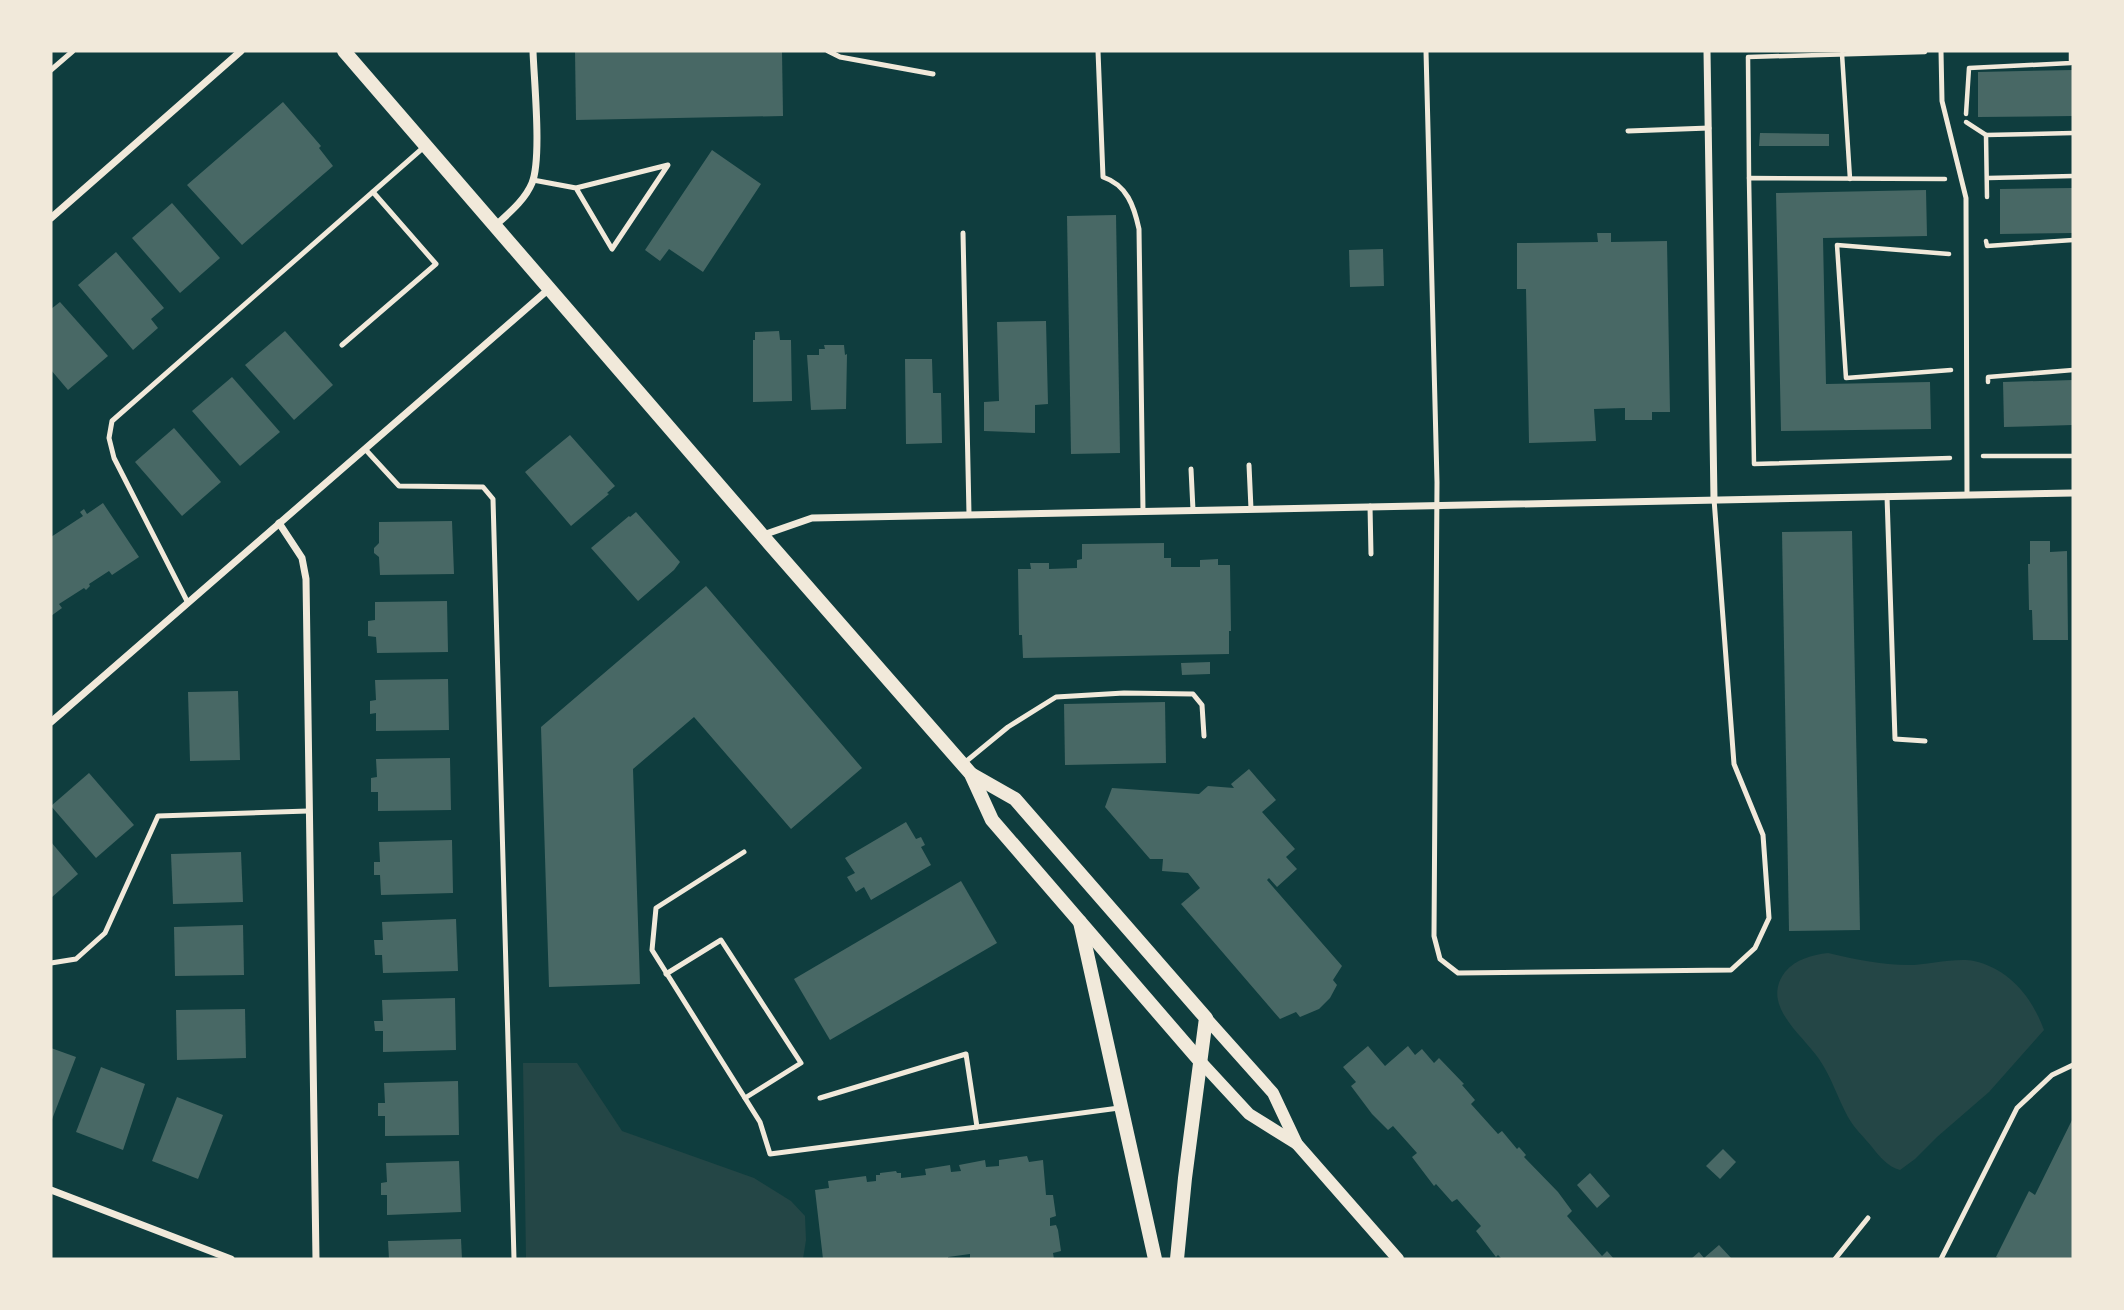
<svg xmlns="http://www.w3.org/2000/svg" width="2124" height="1310" viewBox="0 0 2124 1310" font-family="Karla,sans-serif">
	<style>
		.green { fill: #244646 }
		.building { fill: #486865 }
		.lines { fill: none; stroke-linecap: round; stroke-linejoin: round }
		.path { stroke: #f1e9da; stroke-width: 4.5 }
		.service { stroke: #f1e9da; stroke-width: 5 }
		.minor { stroke: #f1e9da; stroke-width: 7 }
		.tertiary { stroke: #f1e9da; stroke-width: 12 }
		.secondary { stroke: #f1e9da; stroke-width: 14 }
	</style>
	<rect width="100%" height="100%" fill="#0f3d3e"/>
	<g class="green">
		<path d="M1828,953c26,6 53,12 81,12 17,0 49,-8 65,-4 35,8 58,36 70,69l-55,62 -52,45 -22,22 -15,11c-12,-3 -21,-14 -28,-23 -8,-10 -18,-19 -24,-30 -10,-18 -17,-41 -29,-58 -17,-25 -59,-54 -34,-87 11,-13 27,-17 43,-19z"/>
		<path d="M523,1063h54l45,68 132,47 37,23 14,15 1,24 -3,19h-277z"/>
	</g>
	<g class="building">
		<path d="M575,51h207l1,65 -207,4z"/>
		<path d="M2073,70v46l-95,1v-45z"/>
		<path d="M283,102l38,44 -2,2 14,18 -91,79 -55,-60z"/>
		<path d="M1760,133l69,1v12h-70z"/>
		<path d="M712,150l49,34 -58,88 -34,-23 -9,12 -15,-11z"/>
		<path d="M2073,188v45l-73,1v-45z"/>
		<path d="M1926,190l1,46 -104,2 3,146 104,-2 1,47 -150,2 -5,-238z"/>
		<path d="M172,203l48,55 -40,35 -48,-55z"/>
		<path d="M1116,215l4,238 -49,1 -4,-238z"/>
		<path d="M1597,233h14v9l56,-1 3,171h-18v8h-27v-12l-31,1 2,32 -67,2 -3,-154h-9v-46l81,-1z"/>
		<path d="M1383,249l1,37 -34,1 -1,-37z"/>
		<path d="M116,252l48,56 -13,11 7,9 -25,22 -55,-65z"/>
		<path d="M60,302l48,54 -40,34 -17,-20v-61z"/>
		<path d="M1046,321l2,83 -13,1v28l-51,-2v-29l15,-1 -2,-79z"/>
		<path d="M285,331l48,54 -39,35 -49,-55z"/>
		<path d="M779,331l1,9h11l1,61 -39,1v-62h2v-8z"/>
		<path d="M824,345h20l1,10 2,-1 -1,55 -35,1 -4,-55h12v-6h6z"/>
		<path d="M905,359h27l1,34h8l1,50 -36,1z"/>
		<path d="M232,377l48,55 -40,34 -48,-55z"/>
		<path d="M2073,380v45l-69,2 -1,-45z"/>
		<path d="M174,428l47,54 -39,34 -47,-54z"/>
		<path d="M570,435l45,51 -8,7 2,1 -38,32 -46,-54z"/>
		<path d="M103,503l36,54 -27,18 -3,-4 -20,13 1,2 -4,4 -2,-2 -25,16 3,4 -11,8v-79l32,-21 -3,-4 4,-3 3,5z"/>
		<path d="M636,512l44,50 -6,8 -36,31 -47,-53 38,-32 1,1z"/>
		<path d="M452,521l2,53 -74,1 -1,-18 -5,-4v-5l5,-5v-21z"/>
		<path d="M1852,531l8,399 -71,1 -7,-399z"/>
		<path d="M2030,541h20v11l17,-1 1,89h-35l-1,-30h-3l-1,-46h2z"/>
		<path d="M1164,543v15h7v9h29v-7l18,-1v6h12l1,66h-2v23l-206,4 -1,-23h-3l-1,-66h13l-1,-6h19v6l28,-1v-8l5,-1v-15z"/>
		<path d="M706,586l156,182 -71,61 -97,-112 -61,52 7,215 -91,3 -8,-260z"/>
		<path d="M447,601l1,51 -71,1 -1,-16 -8,-1v-15l7,-1v-18z"/>
		<path d="M1210,662v12l-28,1 -1,-12z"/>
		<path d="M448,679l1,51 -73,1v-18l-6,1v-13l6,-1 -1,-20z"/>
		<path d="M238,691l2,69 -50,1 -2,-69z"/>
		<path d="M1165,702l1,61 -101,2 -1,-61z"/>
		<path d="M450,758l1,52 -73,1v-19h-7v-14l6,-1 -1,-18z"/>
		<path d="M1249,769l27,31 -14,12 33,37 -9,8 11,12 -20,18 -8,-9 -2,2 75,86 -9,14 4,5 -7,13 -11,11 -19,8 -4,-5 -16,7 -99,-115 19,-16 -12,-15 -26,-2 1,-12h-13l-45,-52 7,-19 87,6 9,-8 26,2 -3,-4z"/>
		<path d="M89,773l45,52 -38,33 -45,-52z"/>
		<path d="M906,822l10,17 5,-2 4,8 -4,2 10,18 -60,35 -7,-13 -8,5 -9,-15 8,-4 -10,-15z"/>
		<path d="M452,840l1,53 -72,2 -1,-20h-6v-13h6l-1,-20z"/>
		<path d="M51,842l27,32 -27,24z"/>
		<path d="M241,852l2,50 -70,2 -2,-50z"/>
		<path d="M961,881l36,62 -167,97 -36,-61z"/>
		<path d="M456,919l2,52 -75,2 -1,-18h-7l-1,-15h9l-1,-18z"/>
		<path d="M243,925l1,50 -69,1 -1,-49z"/>
		<path d="M455,998l1,52 -73,2v-21h-8l-1,-10h9l-1,-21z"/>
		<path d="M245,1009l1,49 -69,2 -1,-50z"/>
		<path d="M1368,1046l17,20 23,-20 7,9 7,-6 12,14 5,-5 25,26 -2,1 13,15 -4,4 27,30 4,-3 15,18 2,-2 7,8 -2,2 34,35 14,19 -5,5 35,40 5,-5 7,8h-112l-4,-4 -2,2 -20,-26 5,-5 -24,-27 -5,3 -16,-18 -2,2 -22,-29 5,-4 -24,-27 -5,4 -16,-16 -21,-28 5,-4 -13,-15z"/>
		<path d="M51,1048l25,9 -25,65z"/>
		<path d="M101,1067l44,17 -22,66 -47,-18z"/>
		<path d="M458,1081l1,54 -74,1v-20h-7v-13h7l-1,-20z"/>
		<path d="M177,1097l46,18 -25,64 -46,-18z"/>
		<path d="M2073,1118v141h-72l-5,-2 33,-66 6,4z"/>
		<path d="M1723,1149l13,13 -16,17 -14,-13z"/>
		<path d="M1027,1156l2,6 14,-2 3,35h7l3,21 -6,2v8l6,-1 2,5 3,21 -8,2 1,6h-84v-5l-22,3v2h-125l-8,-69 14,-2 -1,-7 38,-5 1,6 9,-1v-6h4v-2l16,-2 1,2h4v5l25,-3 -1,-6 25,-4 1,7 10,-1 -2,-6 26,-5 1,7 13,-1v-6z"/>
		<path d="M459,1161l2,51 -74,3v-20h-6v-12l6,-1 -1,-19z"/>
		<path d="M1590,1173l20,23 -13,12 -20,-23z"/>
		<path d="M461,1239l1,20h-73l-1,-18z"/>
		<path d="M1719,1245l13,14h-41l8,-7 5,6z"/>
	</g>
	<g class="lines">
		<g class="path">
			<path d="M1842,54l8,125"/>
			<path d="M1966,114l3,-46 102,-5v-12"/>
			<path d="M1966,122l20,13"/>
			<path d="M1749,178l-1,-121 177,-5"/>
			<path d="M1988,178l85,-2"/>
			<path d="M1945,179l-196,-1 5,286 196,-6"/>
			<path d="M1987,197l-1,-62 87,-2"/>
			<path d="M1986,241l1,5 86,-6"/>
			<path d="M1949,254l-112,-9 9,133 105,-8"/>
			<path d="M1988,382v-5l85,-7"/>
			<path d="M1983,456h90"/>
		</g>
		<g class="service">
			<path d="M828,51l12,6 93,17"/>
			<path d="M1098,51l5,126c24,8 31,29 36,52l4,282"/>
			<path d="M1426,51l11,431 -3,454 6,23 18,14 273,-3 24,-22 14,-30 -6,-83 -29,-71 -20,-265"/>
			<path d="M1941,51l1,50 24,97 1,297"/>
			<path d="M51,70l22,-19"/>
			<path d="M1628,131l81,-3"/>
			<path d="M533,180l43,8 92,-23 -56,84 -36,-61"/>
			<path d="M963,233l6,281"/>
			<path d="M342,345l94,-81 -63,-72"/>
			<path d="M365,449l34,37 84,1 10,12 21,760"/>
			<path d="M1249,465l2,44"/>
			<path d="M1191,469l2,41"/>
			<path d="M1887,496l8,243 30,2"/>
			<path d="M1370,506l1,48"/>
			<path d="M188,603l-74,-145 -5,-20 3,-17 312,-274"/>
			<path d="M963,764l45,-37 48,-30 68,-4 69,1 9,11 2,31"/>
			<path d="M744,852l-88,56 -4,42 108,172 10,32 207,-27"/>
			<path d="M51,963l25,-4 29,-26 53,-117 150,-5"/>
			<path d="M666,974l55,-34 80,123 -56,35"/>
			<path d="M820,1098l146,-44 11,73 142,-19"/>
			<path d="M1835,1259l33,-41"/>
			<path d="M1941,1259l76,-151 35,-33 21,-10"/>
		</g>
		<g class="minor">
			<path d="M1707,51l7,448"/>
			<path d="M51,218l190,-167"/>
			<path d="M496,225c13,-12 29,-25 36,-42 10,-25 2,-102 1,-132"/>
			<path d="M279,523l23,35 4,21 10,680"/>
			<path d="M763,535l49,-17 1261,-25"/>
			<path d="M51,722l499,-434"/>
			<path d="M51,1190l180,69"/>
		</g>
		<g class="tertiary">
			<path d="M1206,1018l67,75 24,51 101,115"/>
			<path d="M1200,1061l49,53 48,30"/>
		</g>
		<g class="secondary">
			<path d="M344,51l418,484 209,239 21,46 208,241"/>
			<path d="M971,774l44,25 191,219 -21,160 -8,81"/>
			<path d="M1080,922l75,337"/>
		</g>
	</g>
	<rect width="2124" height="1310" fill="none" stroke="#f1e9da" stroke-width="105"/>
</svg>
